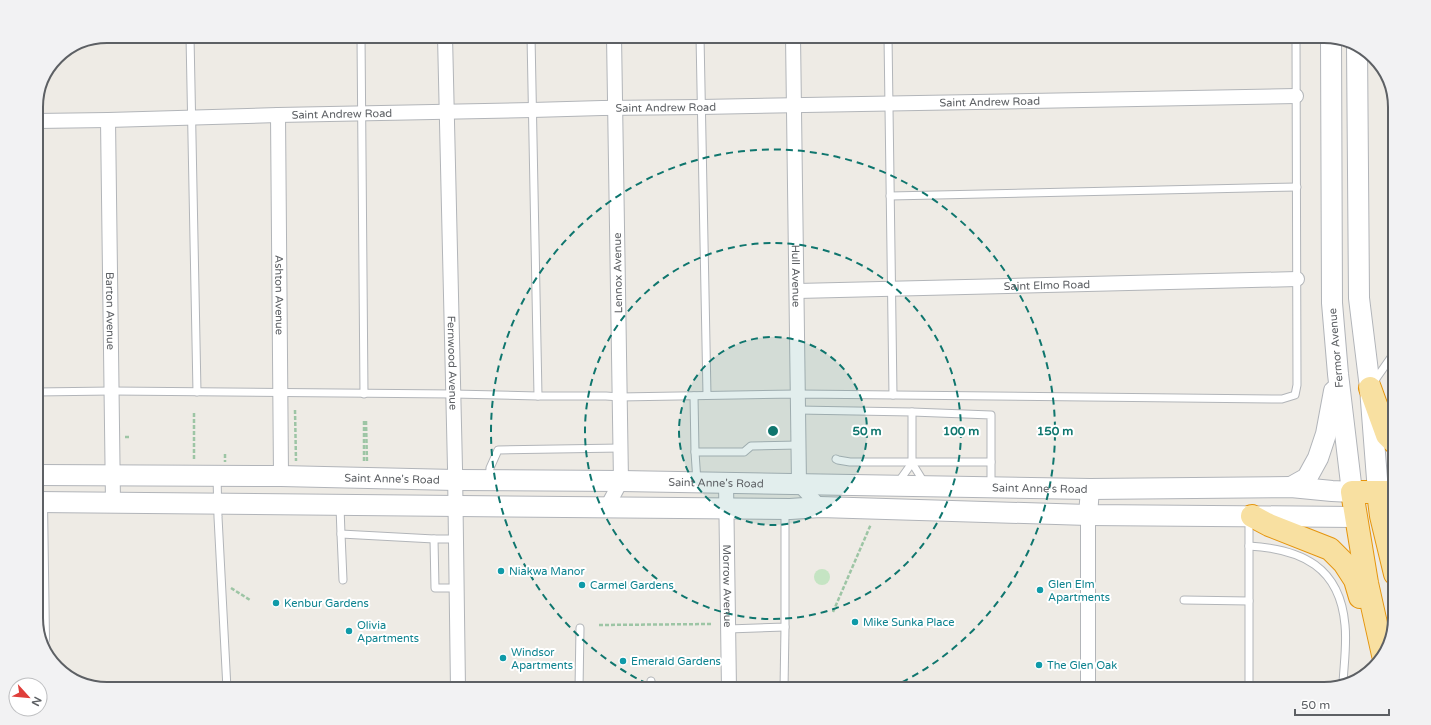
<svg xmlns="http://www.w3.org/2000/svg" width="1431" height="725" viewBox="0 0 1431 725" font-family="'Varela Round',sans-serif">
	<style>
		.green { fill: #c5e4c3 }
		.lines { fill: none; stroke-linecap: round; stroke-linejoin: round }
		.service-casing { stroke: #b2b5b9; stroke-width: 9 }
		.minor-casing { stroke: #b2b5b9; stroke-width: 16 }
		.tertiary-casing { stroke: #b2b5b9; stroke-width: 20 }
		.secondary-casing { stroke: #b1b4b9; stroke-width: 22 }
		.trunk-casing { stroke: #e5950e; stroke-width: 24 }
		.path { stroke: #9dc5a5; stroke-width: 2.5; stroke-dasharray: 4 2; stroke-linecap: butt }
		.service { stroke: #fff; stroke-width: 7 }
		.minor { stroke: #fff; stroke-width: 14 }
		.tertiary { stroke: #fff; stroke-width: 18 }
		.secondary { stroke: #fff; stroke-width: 20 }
		.trunk { stroke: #f8e0a1; stroke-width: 22 }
		.ring { fill: none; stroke: #0f766e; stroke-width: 2; stroke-dasharray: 7 5 }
		.culture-dot { fill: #0f9aa8; stroke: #fff; stroke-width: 1.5 }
		.labels { text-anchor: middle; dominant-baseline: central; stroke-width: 4; stroke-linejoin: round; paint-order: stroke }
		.street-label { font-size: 11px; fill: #5d6064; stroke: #fff }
		.culture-label { font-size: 11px; fill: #0d838f; stroke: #fff; text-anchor: start }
		.rim { fill: none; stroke: #5d6064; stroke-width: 2 }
		.centre { fill: #0f766e; stroke: #fff; stroke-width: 2 }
		.ring-label { font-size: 12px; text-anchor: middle; font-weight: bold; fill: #0f766e; stroke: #fff; stroke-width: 4; stroke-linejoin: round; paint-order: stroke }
	</style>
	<rect width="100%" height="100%" fill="#eeebe5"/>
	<circle class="green" cx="822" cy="577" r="8"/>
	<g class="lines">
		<g class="service-casing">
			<g id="service">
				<path d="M190,36l7,356"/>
				<path d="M361,36l3,358"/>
				<path d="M531,36l7,360"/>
				<path d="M700,36l7,359"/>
				<path d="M888,36l5,359"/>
				<path d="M102,37l44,-1"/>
				<path d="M1393,96l2,296"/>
				<path d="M890,196l407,-9"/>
				<path d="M1373,383l21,-30"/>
				<path d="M36,392l76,-1 341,3 85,2h68l14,1 178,-3 484,5 13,-4 2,-10 -1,-349"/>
				<path d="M694,396l1,56h49l7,-6 48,-1"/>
				<path d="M798,410l114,2v51l13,21"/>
				<path d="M912,412l79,3v70"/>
				<path d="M695,452l2,30"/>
				<path d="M836,459l2,1 12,2h141"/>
				<path d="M217,476l1,41 9,172"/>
				<path d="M489,480l1,-12 8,-18 123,-2"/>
				<path d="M897,484l15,-21"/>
				<path d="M340,507l1,27 93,5"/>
				<path d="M341,534l2,46"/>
				<path d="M455,539h-21l1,49h21"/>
				<path d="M1249,546c53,3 91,21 96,79 2,19 -1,39 -2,58"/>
				<path d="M1184,600l65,1"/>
				<path d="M728,629l57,-2v-117"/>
				<path d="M651,681l1,8"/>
				<path d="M579,689l1,-61"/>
				<path d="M784,689l1,-62"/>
				<path d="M1249,689v-170"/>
			</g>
		</g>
		<g class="minor-casing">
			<g id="minor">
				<path id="s1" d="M445,36l10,432 3,221"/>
				<path id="s2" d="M793,36l6,448 21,23"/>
				<path id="s3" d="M278,115l3,361"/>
				<path id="s4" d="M108,120l5,382"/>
				<path id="s5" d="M36,121l72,-1 170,-5 254,-5 70,-2 99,-1 595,-11"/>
				<path id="s6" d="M797,291l500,-12"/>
				<path id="s7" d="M726,483l3,206"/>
				<path d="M40,502l2,137"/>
				<path d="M607,507l14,-26 -7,-445"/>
				<path d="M1088,689v-174"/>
			</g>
		</g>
		<g class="tertiary-casing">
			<path id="tertiary" d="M1088,515l2,-26"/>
		</g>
		<g class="secondary-casing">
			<g id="secondary">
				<path d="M1357,45l2,253 11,90 8,104"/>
				<path id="s8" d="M36,475l245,1 174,4 166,1 469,8 201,-2 41,4 20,1 -14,-118 -6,-71 -1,-265"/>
				<path d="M1291,487l16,-9 11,-20 8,-24 8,-43"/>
				<path d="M36,502l754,7 30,-2 268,8 267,2"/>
			</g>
		</g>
		<g class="trunk-casing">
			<g id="trunk">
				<path d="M1370,388l17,47 8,8"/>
				<path d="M1378,492l3,24 14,58"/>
				<path d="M1252,516l17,9 61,24 14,14 11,17 5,17"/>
				<path d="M1383,655l-16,-72 -15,-91h43"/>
			</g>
		</g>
		<g class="path">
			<path d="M295,410l1,51"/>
			<path d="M194,413v47"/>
			<path d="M364,421v41"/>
			<path d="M366,421l1,42"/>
			<path d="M125,437h6"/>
			<path d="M225,454v8"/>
			<path d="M231,588l19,12"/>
			<path d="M833,612l38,-88"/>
			<path d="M599,625l113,-1"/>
		</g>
		<use href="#service" class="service"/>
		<use href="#minor" class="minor"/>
		<use href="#tertiary" class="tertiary"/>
		<use href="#secondary" class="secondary"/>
		<use href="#trunk" class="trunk"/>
	</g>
	<circle cx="773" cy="431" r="94" fill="#0f766e" fill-opacity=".12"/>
	<g class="ring">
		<circle cx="773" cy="431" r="94"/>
		<circle cx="773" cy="431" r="188"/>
		<path d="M658 689A282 282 0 1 1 888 689"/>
	</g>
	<g class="culture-dot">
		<circle cx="501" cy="571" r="4"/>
		<circle cx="582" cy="585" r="4"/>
		<circle cx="1040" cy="590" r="4"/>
		<circle cx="276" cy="603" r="4"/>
		<circle cx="855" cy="622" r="4"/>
		<circle cx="349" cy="631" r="4"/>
		<circle cx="503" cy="658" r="4"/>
		<circle cx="623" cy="661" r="4"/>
		<circle cx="1039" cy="665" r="4"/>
	</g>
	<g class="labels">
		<g class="street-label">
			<text stroke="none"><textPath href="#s5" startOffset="954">Saint Andrew Road</textPath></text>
			<text stroke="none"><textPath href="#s5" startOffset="630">Saint Andrew Road</textPath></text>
			<text stroke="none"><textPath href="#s5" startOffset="306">Saint Andrew Road</textPath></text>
			<text transform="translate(618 273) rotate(-91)">Lennox Avenue</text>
			<text stroke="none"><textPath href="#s2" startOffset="240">Hull Avenue</textPath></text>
			<text stroke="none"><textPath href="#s6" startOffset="250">Saint Elmo Road</textPath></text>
			<text stroke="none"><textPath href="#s3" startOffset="180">Ashton Avenue</textPath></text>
			<text stroke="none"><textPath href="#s4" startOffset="191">Barton Avenue</textPath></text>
			<text transform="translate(1336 348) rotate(-95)">Fermor Avenue</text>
			<text stroke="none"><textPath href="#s1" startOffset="327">Fernwood Avenue</textPath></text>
			<text stroke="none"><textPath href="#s8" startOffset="356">Saint Anne's Road</textPath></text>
			<text stroke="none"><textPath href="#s8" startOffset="680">Saint Anne's Road</textPath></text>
			<text stroke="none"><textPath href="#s8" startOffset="1004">Saint Anne's Road</textPath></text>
			<text stroke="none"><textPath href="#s7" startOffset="103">Morrow Avenue</textPath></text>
		</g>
		<g class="culture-label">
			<text x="509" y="571">Niakwa Manor</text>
			<text x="1048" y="584">Glen Elm<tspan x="1048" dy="13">Apartments</tspan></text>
			<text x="590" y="585">Carmel Gardens</text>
			<text x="284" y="603">Kenbur Gardens</text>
			<text x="863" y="622">Mike Sunka Place</text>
			<text x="357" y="625">Olivia<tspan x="357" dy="13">Apartments</tspan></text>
			<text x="511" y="652">Windsor<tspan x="511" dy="13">Apartments</tspan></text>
			<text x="631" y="661">Emerald Gardens</text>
			<text x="1047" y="665">The Glen Oak</text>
		</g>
	</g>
	<path d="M0 0H1431V725H0ZM107 43H1324A64 64 0 0 1 1388 107V618A64 64 0 0 1 1324 682H107A64 64 0 0 1 43 618V107A64 64 0 0 1 107 43Z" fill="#f2f2f3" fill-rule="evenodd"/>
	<path class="rim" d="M107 43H1324A64 64 0 0 1 1388 107V618A64 64 0 0 1 1324 682H107A64 64 0 0 1 43 618V107A64 64 0 0 1 107 43Z"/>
	<circle cx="773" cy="431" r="6" class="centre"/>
	<g class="ring-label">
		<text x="867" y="435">50 m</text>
		<text x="961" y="435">100 m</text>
		<text x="1055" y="435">150 m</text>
	</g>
	<g transform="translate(28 697) rotate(117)"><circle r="19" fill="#ffffff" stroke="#bebfc1"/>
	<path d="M0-3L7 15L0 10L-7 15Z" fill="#df3e3a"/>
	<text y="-6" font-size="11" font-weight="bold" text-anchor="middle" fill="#5d6064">N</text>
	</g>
	<path d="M1295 709v6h94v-6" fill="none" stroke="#5d6064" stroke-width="2"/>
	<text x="1301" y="709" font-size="12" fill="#5d6064" stroke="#ffffff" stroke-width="3" paint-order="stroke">50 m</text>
</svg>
